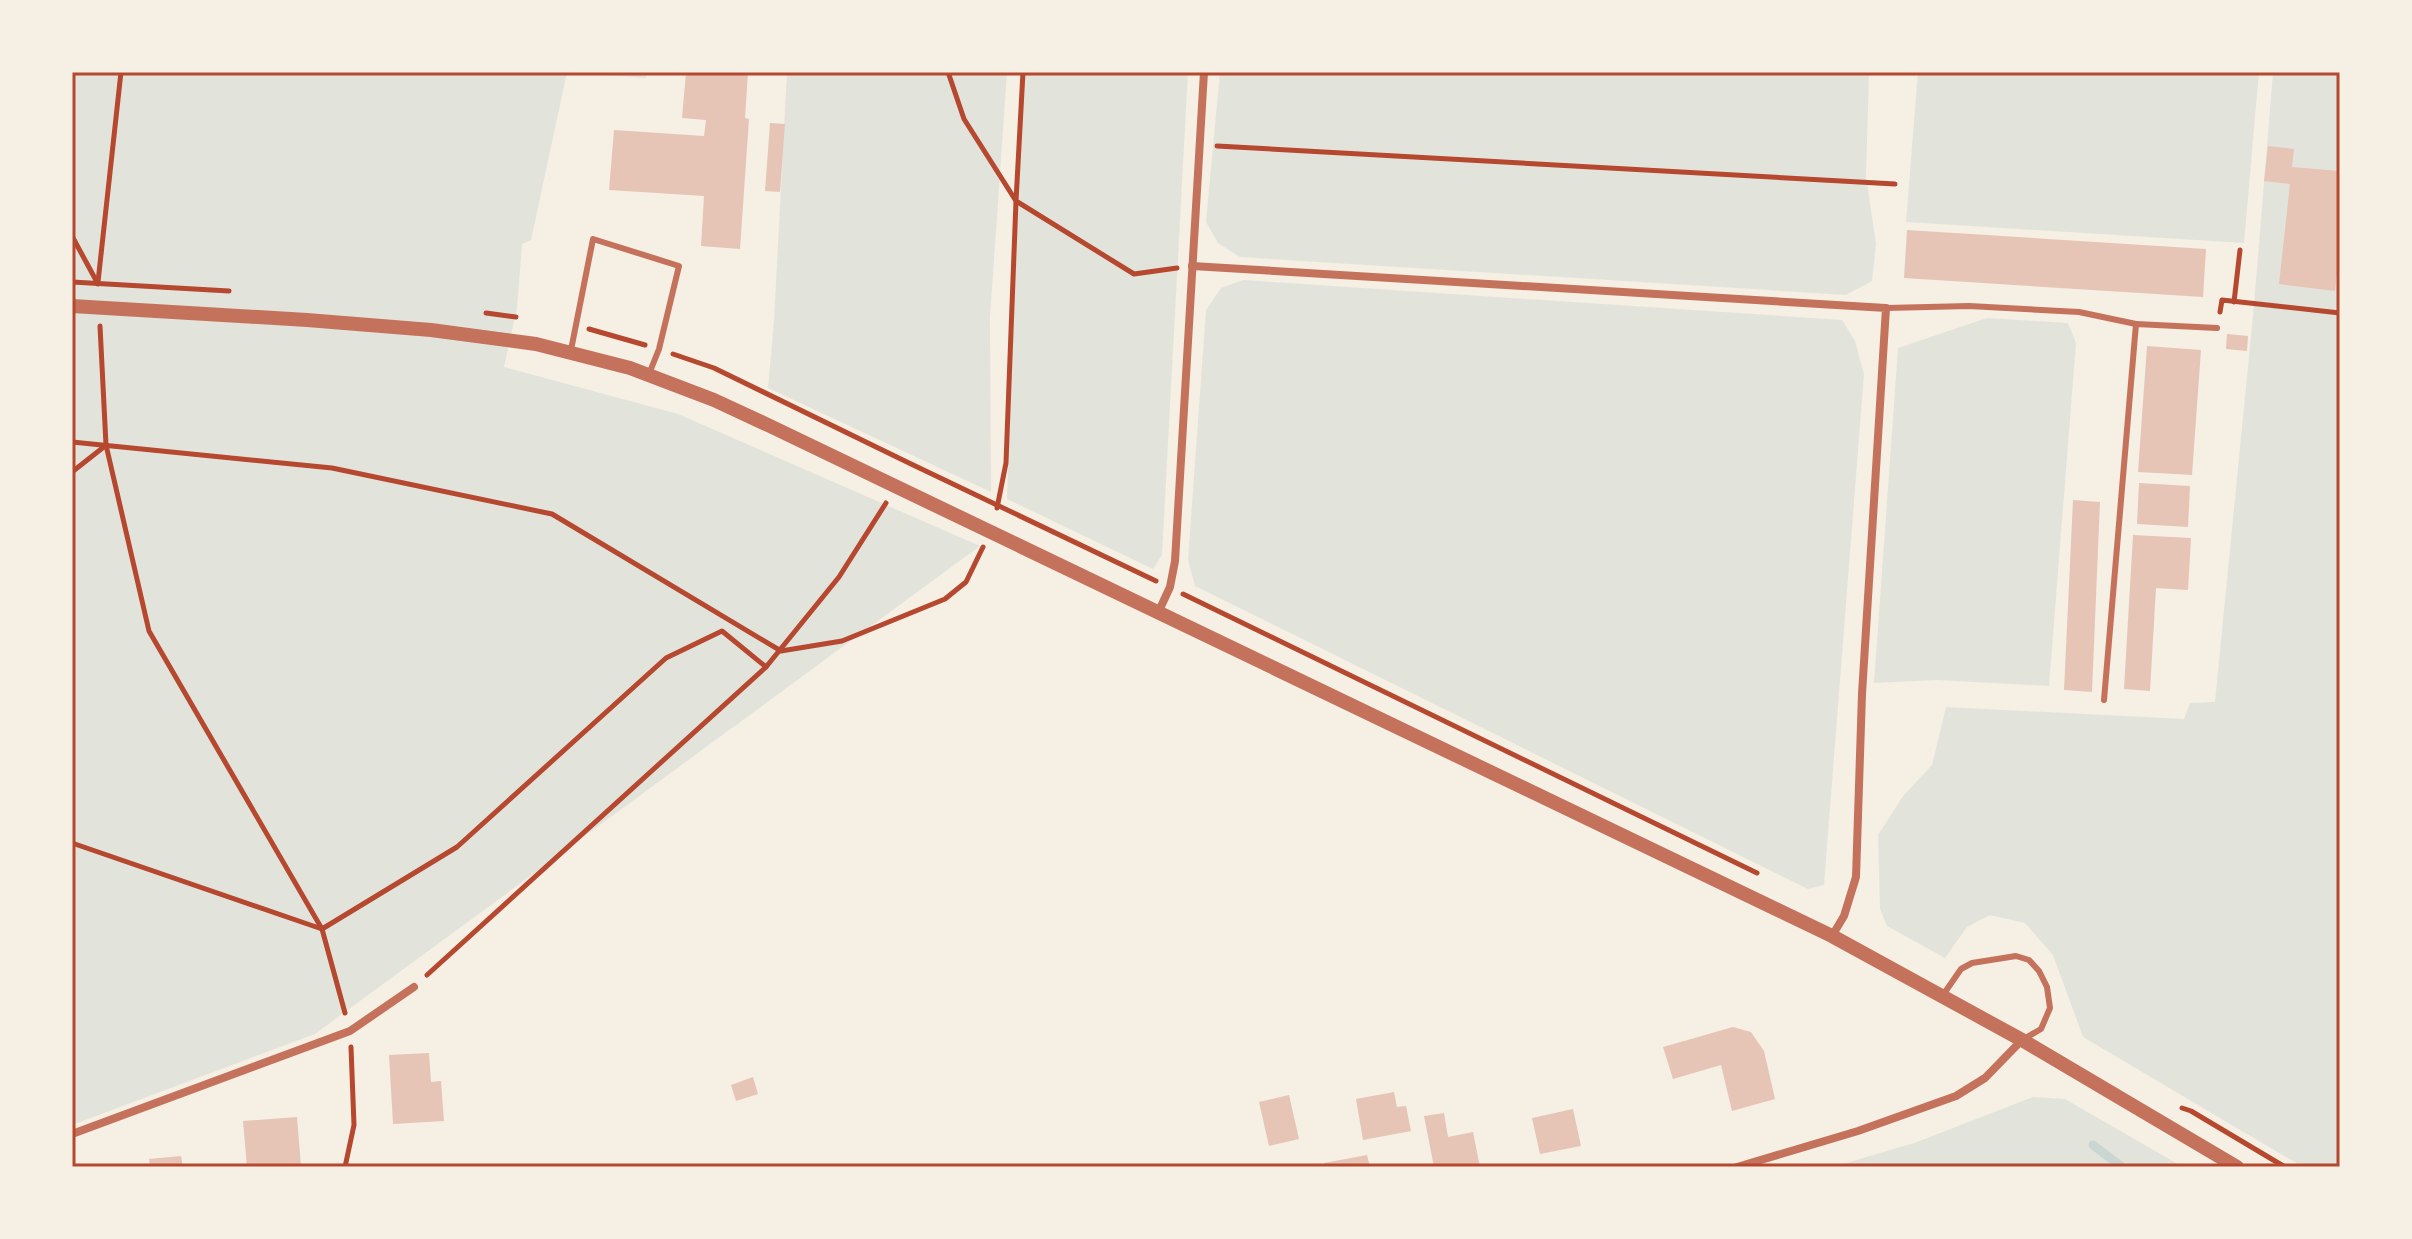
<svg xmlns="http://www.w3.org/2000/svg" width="2412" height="1239" viewBox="0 0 2412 1239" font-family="Inter,sans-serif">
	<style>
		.green { fill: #e2e4dc }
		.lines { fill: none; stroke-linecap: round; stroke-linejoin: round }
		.stream { stroke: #c9d6d2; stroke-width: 9 }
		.building { fill: #e6c5b7 }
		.path { stroke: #b5482f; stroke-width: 5 }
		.service { stroke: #c5725c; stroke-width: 6 }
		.minor { stroke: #c5725c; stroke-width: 8 }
		.tertiary { stroke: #c5725c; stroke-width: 14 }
		.neatline { fill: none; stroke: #b5482f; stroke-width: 3 }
	</style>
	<rect width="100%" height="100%" fill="#f6efe4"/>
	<g class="green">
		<path d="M72,72h574v6l-79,-6 -36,168 -9,4 -5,64 -13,59 174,47 302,132 -665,488 -243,91z"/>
		<path d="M787,72h220l-17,246 1,174 -223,-104 6,-67z"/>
		<path d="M1023,72h165l-26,483 -9,14 -146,-70z"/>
		<path d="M1220,72h649l-3,104 10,68 -4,37 -26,14 -606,-38 -22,-14 -12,-21z"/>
		<path d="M1918,72h341l-15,171 -338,-21z"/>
		<path d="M2273,72h67v1095h-37l-220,-130 -30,-82 -28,-32 -35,-8 -23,12 -22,31 -58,-32 -7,-17 -2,-74 25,-39 29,-31 14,-58 238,12 6,-16 25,-1 39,-397z"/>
		<path d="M1243,280l599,40 13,21 9,33 -40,511 -16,4 -613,-303 -7,-26 18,-250 15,-22z"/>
		<path d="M1987,318l81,5 8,20 -27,343 -112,-6 -63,3 24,-335z"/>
		<path d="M2033,1097l32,2 118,68h-350l84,-25z"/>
	</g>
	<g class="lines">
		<path class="stream" d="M2093,1145l29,22"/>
	</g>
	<g class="building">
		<path d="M686,72h62l-3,46 4,1 -9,130 -39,-3 3,-50 -95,-6 5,-60 90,6 2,-16 -24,-2z"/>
		<path d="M770,123l15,1 -5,68 -15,-1z"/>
		<path d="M2268,146l26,3 -2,18 48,4v76l-5,44 -56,-7 11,-100 -26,-3z"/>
		<path d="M1907,230l299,19 -3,48 -299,-19z"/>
		<path d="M2227,334l21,2 -1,15 -21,-2z"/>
		<path d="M2147,346l54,4 -9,125 -54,-3z"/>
		<path d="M2139,483l51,3 -2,41 -51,-3z"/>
		<path d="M2073,500l27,2 -8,190 -28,-2z"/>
		<path d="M2133,535l58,3 -3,52 -32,-2 -6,103 -26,-2z"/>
		<path d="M1733,1027l18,5 13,19 11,48 -43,12 -11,-46 -48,14 -10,-32z"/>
		<path d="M429,1053l2,29 10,-1 3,40 -51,3 -4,-69z"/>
		<path d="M753,1077l5,17 -22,7 -5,-16z"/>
		<path d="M1394,1092l3,15 9,-1 5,25 -48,9 -7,-41z"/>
		<path d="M1289,1095l10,44 -30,7 -10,-44z"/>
		<path d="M1573,1109l8,37 -41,8 -8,-36z"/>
		<path d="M1444,1113l4,24 25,-5 7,35h-46l-10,-51z"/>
		<path d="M297,1117l4,50h-54l-4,-46z"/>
		<path d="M1367,1155l3,12h-45l-1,-4z"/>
		<path d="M181,1156l2,11h-33l-1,-8z"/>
	</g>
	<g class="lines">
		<g class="path">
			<path d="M948,72l16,47 52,82 -10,262 -9,45"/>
			<path d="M1023,72l-7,129 118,73 43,-6"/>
			<path d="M1217,146l678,38"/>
			<path d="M72,236l26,48"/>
			<path d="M72,282l157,9"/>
			<path d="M98,282l23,-210"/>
			<path d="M2234,302l6,-52"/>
			<path d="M2220,312l2,-12 118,13"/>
			<path d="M486,313l30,4"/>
			<path d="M100,326l6,119 43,186 173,298 23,84"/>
			<path d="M589,329l56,16"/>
			<path d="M673,354l41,14 195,95 247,118"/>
			<path d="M72,442l260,26 220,46 229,137 61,-10 103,-42 21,-17 17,-35"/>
			<path d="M72,472l33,-26"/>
			<path d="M1183,594l574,279"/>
			<path d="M72,843l250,86 135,-82 209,-189 56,-27 44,36"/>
			<path d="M427,975l339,-308 73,-90 47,-74"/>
			<path d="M2182,1108l9,3 94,56"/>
			<path d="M345,1167l9,-42 -3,-78"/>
		</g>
		<g class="service">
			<path d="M1886,308l83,-2 110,6 57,12"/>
			<path d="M571,350l22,-111 86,27 -20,83 -10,25"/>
			<path d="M2104,700l32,-376 81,4"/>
			<path d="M1943,995l18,-26 11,-6 44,-7 13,4 10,11 8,16 3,21 -9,21 -19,11"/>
		</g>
		<g class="minor">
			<path d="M1192,266l694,42 -24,386 -6,183 -12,39 -12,20"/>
			<path d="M1158,613l12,-26 5,-26 29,-489"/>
			<path d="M72,1134l278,-103 64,-44"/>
			<path d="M1737,1167l121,-36 98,-35 29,-18 37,-38"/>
		</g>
		<path class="tertiary" d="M72,306l235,14 124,10 105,14 94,24 84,32 56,26 1062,510 190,104 215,127"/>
	</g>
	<rect width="2412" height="1239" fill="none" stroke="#f6efe4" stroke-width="148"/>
	<rect x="74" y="74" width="2264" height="1091" class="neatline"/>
</svg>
